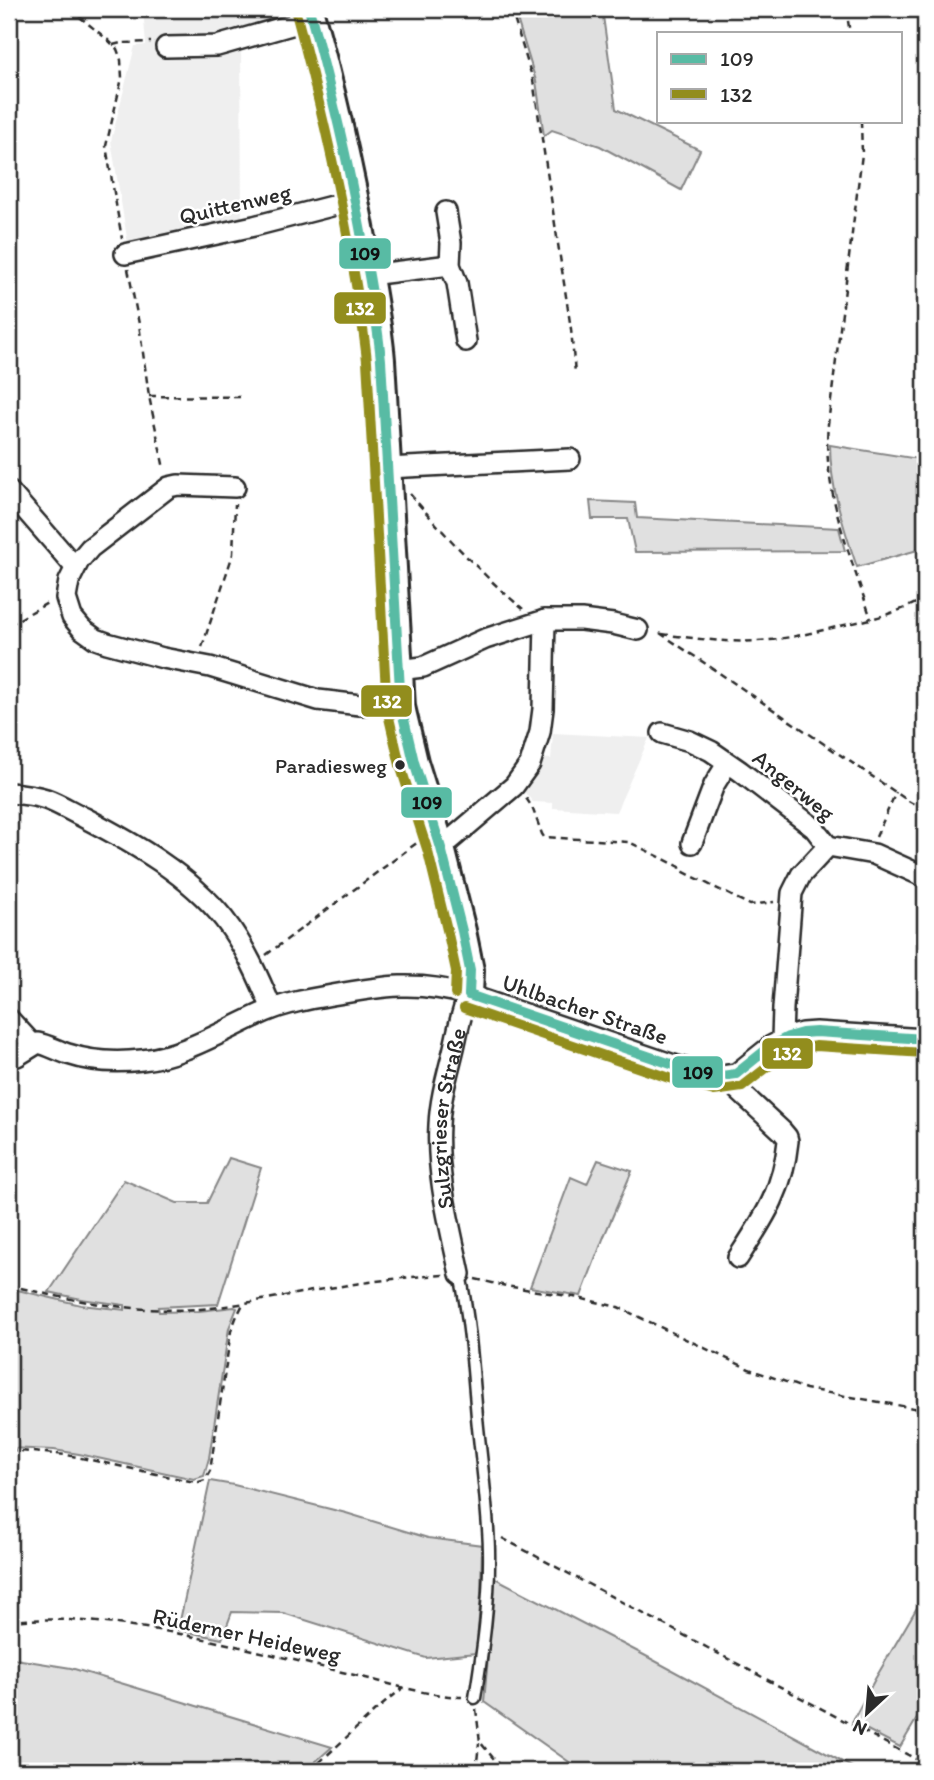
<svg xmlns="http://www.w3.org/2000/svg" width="934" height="1780" viewBox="0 0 934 1780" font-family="Itim,sans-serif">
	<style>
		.built { fill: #efefef }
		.green { fill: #e0e0e0; stroke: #868686; stroke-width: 2 }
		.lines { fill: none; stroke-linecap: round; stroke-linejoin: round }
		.lane-casing { stroke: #2b2b2b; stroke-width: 15 }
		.street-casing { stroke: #2b2b2b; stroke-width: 24 }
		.secondary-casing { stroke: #2b2b2b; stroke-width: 32 }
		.path { stroke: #2b2b2b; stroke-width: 2.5; stroke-dasharray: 7 5; stroke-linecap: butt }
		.lane { stroke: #fff; stroke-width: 10 }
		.street { stroke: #fff; stroke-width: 19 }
		.secondary { stroke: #fff; stroke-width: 26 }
		.bus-1-casing { stroke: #fff; stroke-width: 16 }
		.bus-2-casing { stroke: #fff; stroke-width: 16 }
		.bus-1 { stroke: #58bba4; stroke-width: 10 }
		.bus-2 { stroke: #928d1d; stroke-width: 10 }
		.bus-dot { fill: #2b2b2b; stroke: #fff; stroke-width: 2.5 }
		.labels { text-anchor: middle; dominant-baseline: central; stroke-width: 5; stroke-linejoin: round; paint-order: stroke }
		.bus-label { font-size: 21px; fill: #2b2b2b; stroke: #fff; text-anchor: end }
		.street-label { font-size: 23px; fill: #2b2b2b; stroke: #fff }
		.line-badge { stroke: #fff; stroke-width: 2.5 }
		.badge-label { font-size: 19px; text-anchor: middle; font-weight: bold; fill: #fff }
		.pale-badge-label { font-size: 19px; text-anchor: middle; font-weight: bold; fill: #111 }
	</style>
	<rect width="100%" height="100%" fill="#fff"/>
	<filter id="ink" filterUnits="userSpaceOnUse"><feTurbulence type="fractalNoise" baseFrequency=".0143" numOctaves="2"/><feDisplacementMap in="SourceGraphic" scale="14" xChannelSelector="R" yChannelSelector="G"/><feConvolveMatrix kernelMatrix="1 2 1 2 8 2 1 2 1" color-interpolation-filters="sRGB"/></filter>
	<g filter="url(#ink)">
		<g class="built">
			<path d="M143,9h155l-3,6 -54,31 1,173 -114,25 -17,-103 24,-95 11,-1z"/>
			<path d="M553,733l96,5 -33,74 -63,-4v-5l-20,-1 -14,-16 18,-28 14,1z"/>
		</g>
		<g class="green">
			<path d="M514,9h88l14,100 84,41 -19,40 -81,-44 -48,-16 -8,6 -8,-55z"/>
			<path d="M830,445l95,15v88l-68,19c-13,-38 -27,-81 -27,-122z"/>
			<path d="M590,501l45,2 2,15 202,10 6,23 -210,1 -7,-33h-36z"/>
			<path d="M229,1158l32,10 -43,136 -60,3 1,5 40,-1 35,-4 3,1 -8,20 -20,130 -5,18 -10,3 -115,-25 -25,-4 -45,-2v-160l72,17 44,5v-5l-44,-6 -32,-7 75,-112 53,23h30z"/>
			<path d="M598,1160l34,11 -27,63 -24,62 -51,-9 41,-110 16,7z"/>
			<path d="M210,1481l24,4 112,28 82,25 54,7 -1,49 -5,59 -50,5 -143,-45 -51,-1 -10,27 -44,-9z"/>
			<path d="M495,1578l149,77 215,116h-277l-98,-69z"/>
			<path d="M925,1594v111l-25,42 -48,-25 23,-43z"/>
			<path d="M9,1658l62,10 261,79 -27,24h-277l-19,-6z"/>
		</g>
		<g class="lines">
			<g class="lane-casing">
				<path id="lane" d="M460,1274c10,47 13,96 17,143 4,44 11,89 12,133 1,49 -6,99 -14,148"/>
			</g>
			<g class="street-casing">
				<g id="street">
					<path d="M166,47l51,-1 95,-27"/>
					<path d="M446,212l5,31 -1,22 7,18 9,58"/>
					<path d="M125,254l129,-28 101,-26"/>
					<path d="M369,275l81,-10"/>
					<path d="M387,468l183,-9"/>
					<path d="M235,487l-57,-2 -9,2 -79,61 -11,13 -10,20 -3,17 6,19 10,12 14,10 11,4 56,15 47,9 108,33 42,5 15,-2 24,-7"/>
					<path d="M9,491l66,76"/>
					<path d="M398,670l25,-3 62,-28 60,-19h36l32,4 25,6"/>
					<path d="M662,733l28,8 21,10 29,20 74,57 14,18"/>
					<path d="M9,793c12,1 25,2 37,6 14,5 26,13 39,19 50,26 103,56 139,101 21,27 35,59 48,90"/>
					<path d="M692,843l22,-58 13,-21"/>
					<path d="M828,846l46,8 51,23"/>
					<path d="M441,848l73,-62 16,-22 10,-32 3,-23 2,-89"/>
					<path d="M9,1019l24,26"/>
					<path d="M782,1039l1,-31 9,-115 9,-18 27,-29"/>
					<path d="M9,1057l8,-1 21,-13c10,2 20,8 30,11 24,8 49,9 74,6 42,-4 84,-31 123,-48 21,-9 44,-13 67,-17 51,-9 85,-15 137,0l205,70 41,12 21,-3 35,-28 17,-9 14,-4 14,-1 109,7"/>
					<path d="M727,1077l11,13 44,41 5,6 1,4c-5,50 -24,77 -50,117"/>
					<path id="s1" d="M460,1274c-10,-48 -24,-99 -21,-149 1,-25 8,-49 14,-73 5,-20 7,-39 16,-57"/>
				</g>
			</g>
			<g class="secondary-casing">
				<path id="secondary" d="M309,9c23,81 41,162 56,245 6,36 13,70 16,106l20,347 13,55 27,86 21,83 8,39 -1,25"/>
			</g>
			<g class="path">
				<path d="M70,9l38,31 9,9 4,11 1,18 -16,68 16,93"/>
				<path d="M357,9h61"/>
				<path d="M511,9l22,71 38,249 4,44"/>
				<path d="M846,9l4,24"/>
				<path d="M9,17l14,-8"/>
				<path d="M113,45l8,-2 30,-1"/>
				<path d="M861,121l1,33 -34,270c-6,67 23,132 43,195"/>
				<path d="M128,269l11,55 10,72 15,73"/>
				<path d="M149,396l94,1"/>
				<path d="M410,494c35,41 71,80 113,115"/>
				<path d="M9,625l40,-23"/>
				<path d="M660,633l250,169 15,8"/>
				<path d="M662,634c36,5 72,10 108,6 27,-3 53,-10 79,-16 27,-6 52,-12 76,-26"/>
				<path d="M202,647l31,-93 2,-50"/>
				<path d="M526,798l6,9 10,27 2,3 85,5 51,25v3l70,35 24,-3"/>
				<path d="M876,837l20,-45"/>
				<path d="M266,955l152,-113"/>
				<path d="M475,1279l31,7 68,11 44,10 131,62 57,20 119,21"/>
				<path d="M9,1285c63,16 125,28 191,24 36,-3 71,-11 106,-17 46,-8 91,-15 138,-17"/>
				<path d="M9,1450l58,5 123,26 9,1 6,-2 5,-9 21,-140 5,-13 7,-14"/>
				<path d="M502,1538l423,226"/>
				<path d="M9,1621c109,-9 227,25 333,51 39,9 79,23 120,25"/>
				<path d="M476,1709l4,33 14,17 13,12"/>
				<path d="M310,1771l65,-60 29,-24"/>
				<path d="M476,1771l3,-28"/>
			</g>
			<use href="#lane" class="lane"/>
			<use href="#street" class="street"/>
			<use href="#secondary" class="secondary"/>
			<g class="bus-1-casing">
				<g id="bus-1">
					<path d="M309,9c21,76 39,152 53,229 8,41 15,81 19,122l20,347 13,55 27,86 21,83 8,39 -1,25"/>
					<path d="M469,995l205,70 41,12 21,-3 35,-28 17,-9 14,-4 14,-1 109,7"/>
				</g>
			</g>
			<g class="bus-2-casing">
				<g id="bus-2">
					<path d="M296,13c20,74 38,149 52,226 7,40 15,81 19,122l20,348 13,56 28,87 20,82 8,37 -1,23"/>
					<path d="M464,1008l205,70 45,13 28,-4 37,-29 14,-8 23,-4 108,7"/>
				</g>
			</g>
			<use href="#bus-1" class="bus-1"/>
			<use href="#bus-2" class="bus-2"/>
		</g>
	</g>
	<circle class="bus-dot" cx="400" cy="765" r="6"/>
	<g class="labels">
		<g class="bus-label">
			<text x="387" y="765">Paradiesweg</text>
		</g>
		<g class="street-label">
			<text transform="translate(235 204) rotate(-13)">Quittenweg</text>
			<text transform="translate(794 785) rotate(39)">Angerweg</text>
			<text transform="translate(585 1009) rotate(19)">Uhlbacher Straße</text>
			<text stroke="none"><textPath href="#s1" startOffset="158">Sulzgrieser Straße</textPath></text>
			<text transform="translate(247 1635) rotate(12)">Rüderner Heideweg</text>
		</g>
	</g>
	<g class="line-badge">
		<rect x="338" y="237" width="54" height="33" rx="7" fill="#58bba4"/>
		<rect x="333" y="291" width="54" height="34" rx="7" fill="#928d1d"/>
		<rect x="360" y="684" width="53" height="34" rx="7" fill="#928d1d"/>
		<rect x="400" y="786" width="53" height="33" rx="7" fill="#58bba4"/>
		<rect x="761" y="1037" width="53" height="33" rx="7" fill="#928d1d"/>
		<rect x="671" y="1055" width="53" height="34" rx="7" fill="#58bba4"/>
	</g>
	<g class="badge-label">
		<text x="360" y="315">132</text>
		<text x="387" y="708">132</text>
		<text x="787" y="1060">132</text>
	</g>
	<g class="pale-badge-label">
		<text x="365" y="260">109</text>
		<text x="427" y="809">109</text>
		<text x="698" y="1079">109</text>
	</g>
	<rect width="934" height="1780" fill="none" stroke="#fff" stroke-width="35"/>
	<rect x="18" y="18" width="899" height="1745" fill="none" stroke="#2b2b2b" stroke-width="2.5" filter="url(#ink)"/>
	<rect x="657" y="32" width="245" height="91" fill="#ffffff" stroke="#aaaaaa" stroke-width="2"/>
	<rect x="671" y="54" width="35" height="10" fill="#58bba4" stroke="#aaaaaa" stroke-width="2"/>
	<text x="720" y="66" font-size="21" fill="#2b2b2b">109</text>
	<rect x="671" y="89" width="35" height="10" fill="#928d1d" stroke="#aaaaaa" stroke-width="2"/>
	<text x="720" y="102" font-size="21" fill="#2b2b2b">132</text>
	<g transform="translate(867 1713) rotate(206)" stroke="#ffffff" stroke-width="5" paint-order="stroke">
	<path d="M0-5L12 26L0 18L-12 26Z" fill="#2b2b2b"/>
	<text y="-10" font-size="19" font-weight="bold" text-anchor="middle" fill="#2b2b2b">N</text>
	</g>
</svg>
